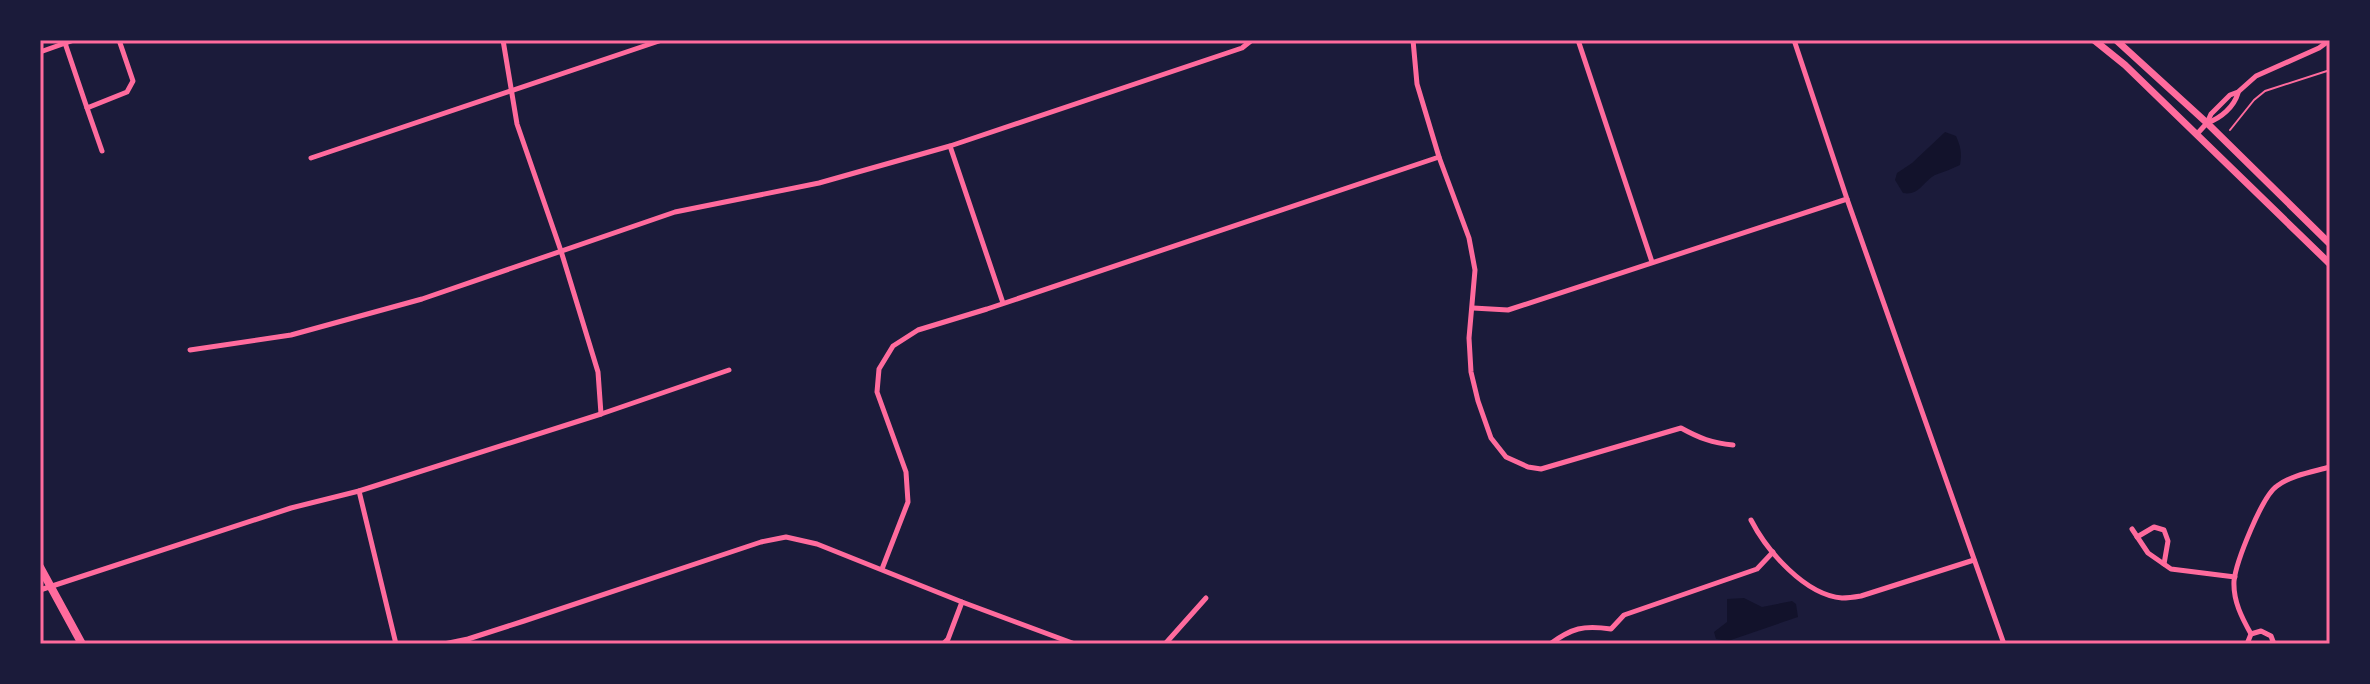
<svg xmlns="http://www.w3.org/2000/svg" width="2370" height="684" viewBox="0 0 2370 684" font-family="Barlow,sans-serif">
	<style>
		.water { fill: #12122b }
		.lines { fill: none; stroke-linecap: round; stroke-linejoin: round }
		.path { stroke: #ff6b9d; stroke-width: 2 }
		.minor { stroke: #ff6b9d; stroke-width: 5 }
		.secondary { stroke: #ff6b9d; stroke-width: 7 }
		.primary { stroke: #ff6b9d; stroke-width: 8 }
		.neatline { fill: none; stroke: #ff6b9d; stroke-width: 3 }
	</style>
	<rect width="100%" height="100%" fill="#1b1b3a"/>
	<g class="water">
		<path d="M1945,132l11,4c5,11 6,18 4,29 -8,4 -17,7 -25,10 -12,7 -16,21 -32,18l-8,-13 2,-7 15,-10z"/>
		<path d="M1744,598l18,9 30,-6 4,3 2,13 -70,24 -12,-2 -2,-7 13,-10v-23z"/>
	</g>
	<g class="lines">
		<path class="path" d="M2230,130l24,-30 11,-9 65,-21"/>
		<g class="minor">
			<path d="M503,40l14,84 44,127 37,121 3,42"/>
			<path d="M1413,40l4,44 22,73 30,81 6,32 -6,68 2,34 7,29 13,37 15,19 22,10 13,2 140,-41c18,10 31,15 52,17"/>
			<path d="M1578,40l74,222"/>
			<path d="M1794,40l53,159 157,445"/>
			<path d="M65,43l22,65 40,-16 6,-11 -14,-41"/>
			<path d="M40,52l34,-12"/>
			<path d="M87,108l15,43"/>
			<path d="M2207,123c14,-5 27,-16 31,-30"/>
			<path d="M2197,134l10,-11 4,-9 19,-19 8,-3 18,-16 63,-28 11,-8"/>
			<path d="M950,146l53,157"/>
			<path d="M311,158l351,-118"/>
			<path d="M1473,308l35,2 339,-111"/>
			<path d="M190,350l101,-15 131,-36 253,-87 144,-29 131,-37 292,-98 10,-8"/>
			<path d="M359,491l37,153"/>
			<path d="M1751,520c16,31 54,75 91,78 6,0 13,-1 19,-2l113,-36"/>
			<path d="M2132,529l16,24 23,16 64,8"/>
			<path d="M2137,537l17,-10 10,3 4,11 -4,23"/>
			<path d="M882,569l26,-67 -2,-30 -29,-80 2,-23 14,-23 25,-16 69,-21 452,-152"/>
			<path d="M40,590l251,-82 68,-17 242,-77 128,-44"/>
			<path d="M2251,634c-9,-16 -18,-33 -17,-53 2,-19 28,-85 43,-95 15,-11 35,-14 53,-19"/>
			<path d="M444,644l24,-5 56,-18 237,-79 25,-5 31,7 145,58 113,42"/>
			<path d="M943,644l5,-5 14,-37"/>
			<path d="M1165,644l41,-46"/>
			<path d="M1550,644c22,-16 33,-19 61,-15l13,-14 133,-46 16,-17"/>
			<path d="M2247,644l4,-10 10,-3 10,5 3,8"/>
		</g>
		<g class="secondary">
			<path d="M2094,40l31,25 205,199"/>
			<path d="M2116,40l91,83 123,121"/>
		</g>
		<path class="primary" d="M40,567l42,77"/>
	</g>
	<rect width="2370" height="684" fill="none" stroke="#1b1b3a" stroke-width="84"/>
	<rect x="42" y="42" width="2286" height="600" class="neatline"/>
</svg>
